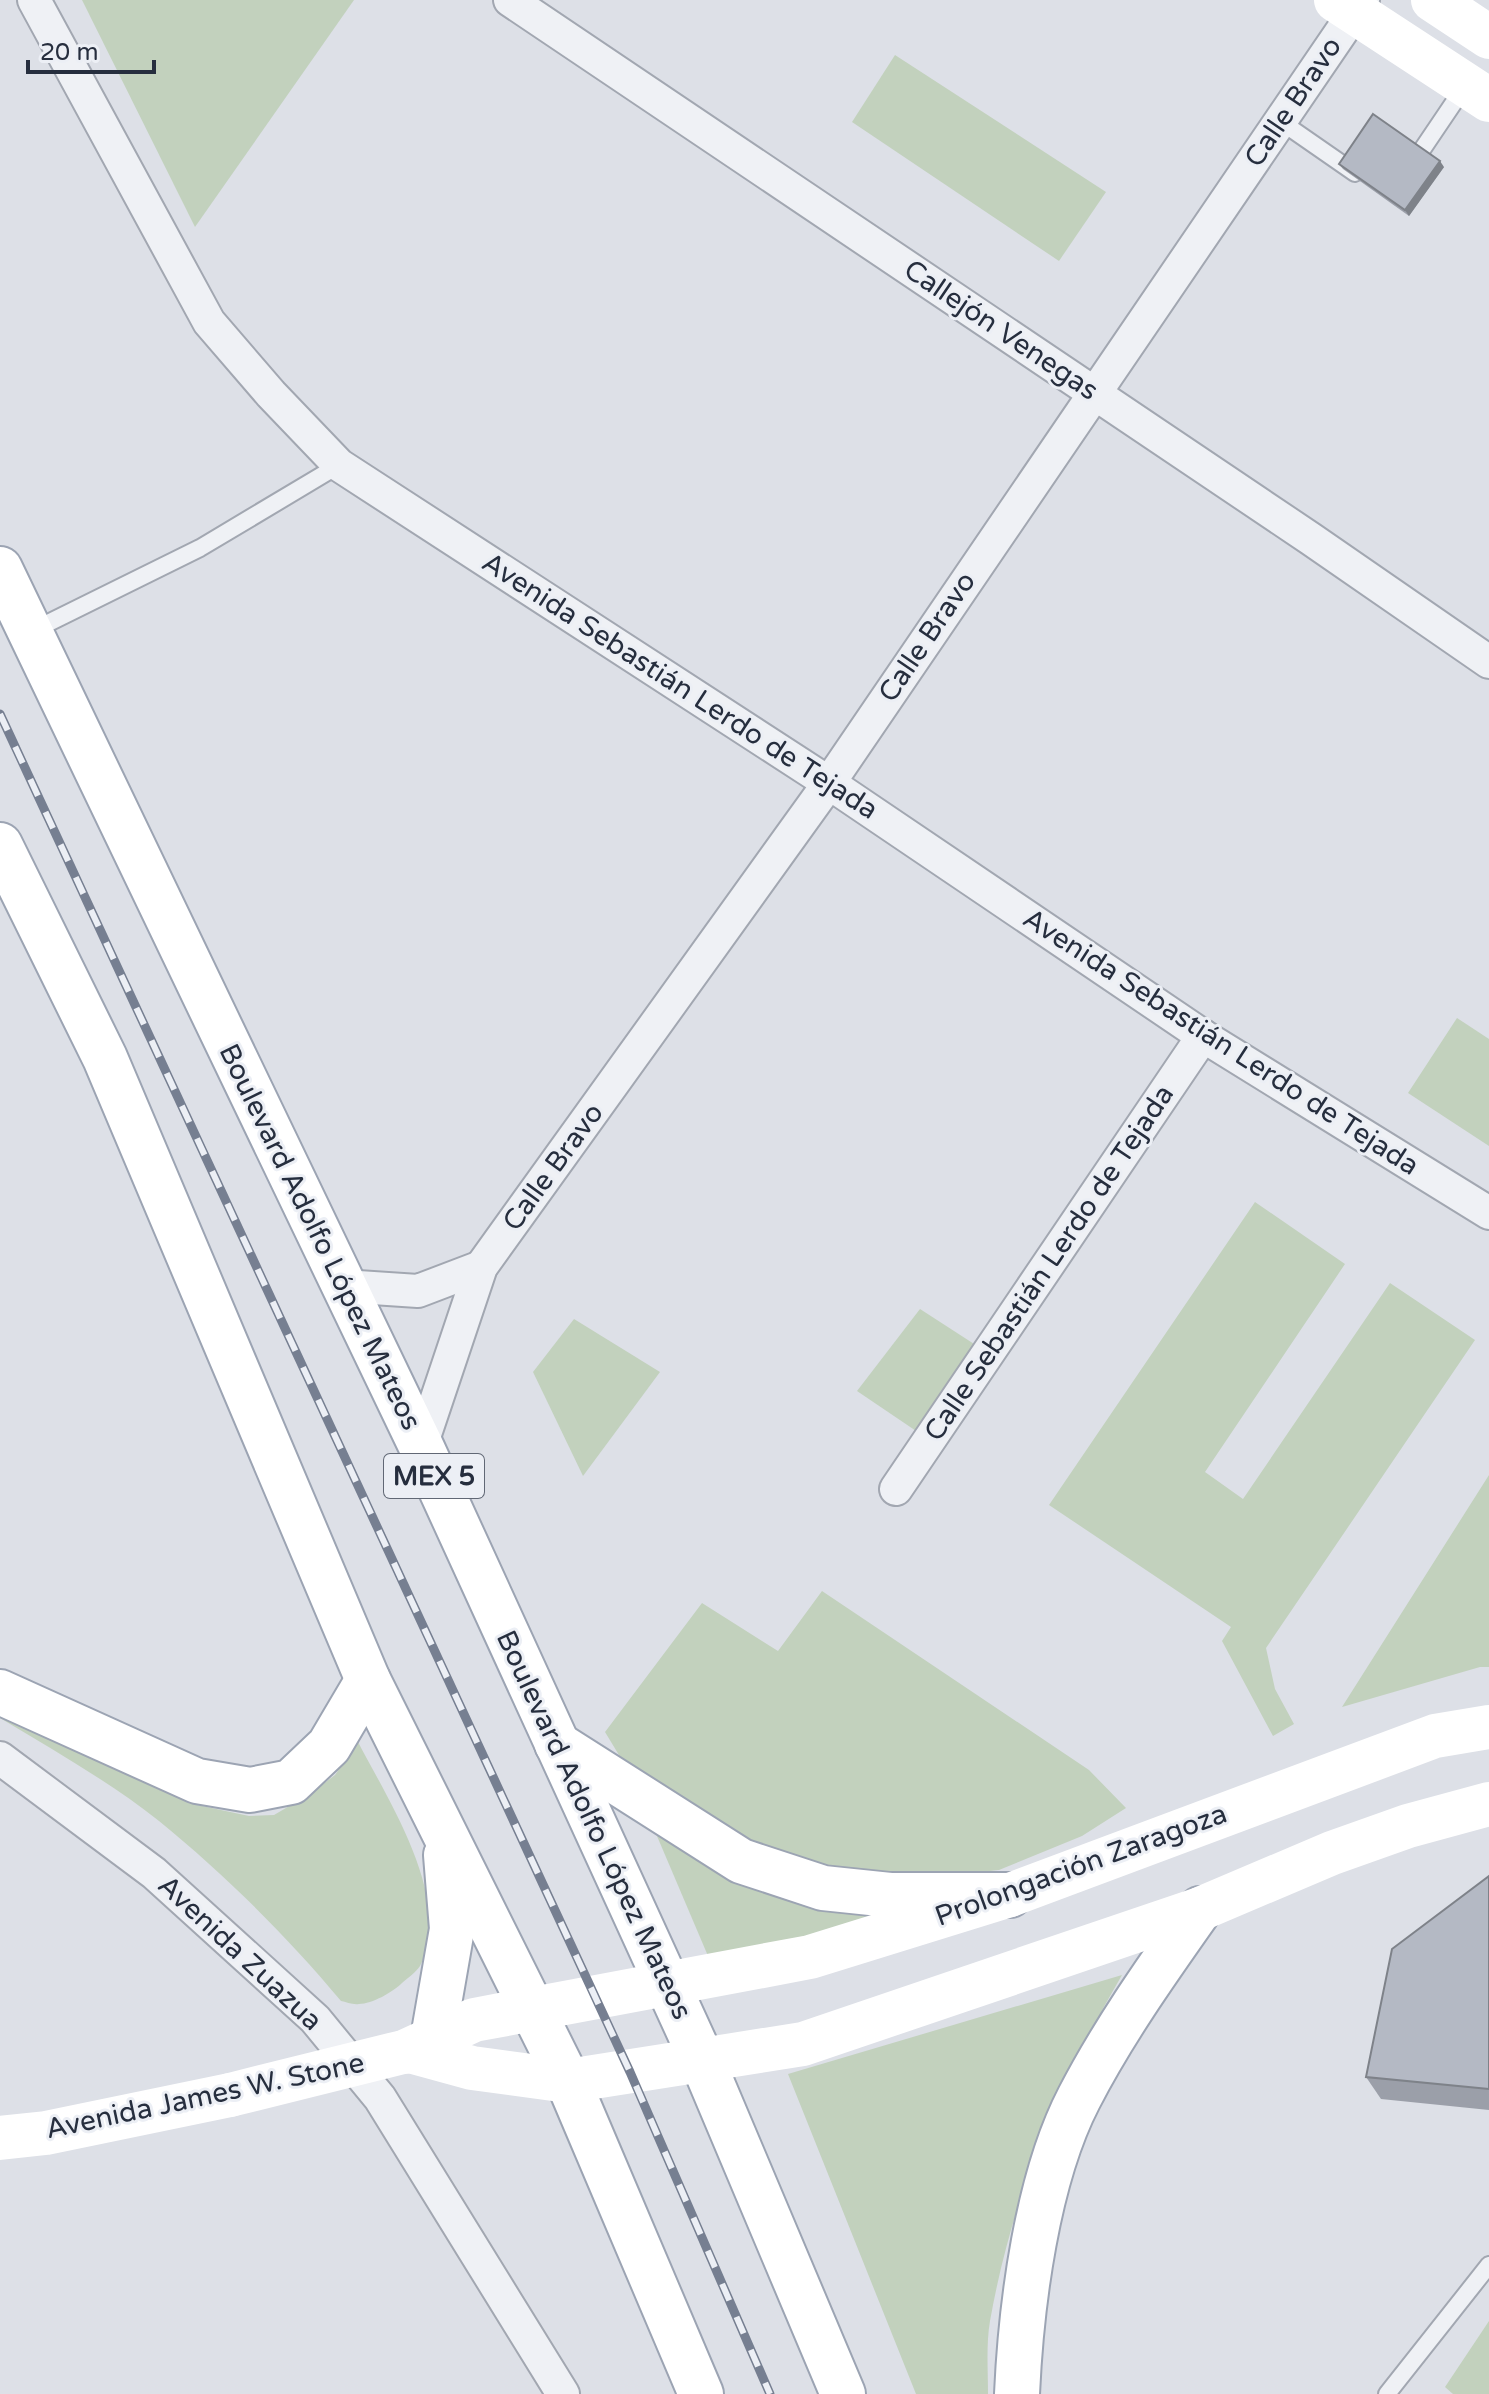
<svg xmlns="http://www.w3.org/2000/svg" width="1489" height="2394" viewBox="0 0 1489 2394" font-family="'Varela Round',sans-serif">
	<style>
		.green { fill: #c2d1bd }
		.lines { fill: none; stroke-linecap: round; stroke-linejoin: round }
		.service-casing { stroke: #a2a7b1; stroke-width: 20 }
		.minor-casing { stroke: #a2a7b1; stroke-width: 36 }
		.primary-casing { stroke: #9ca4b3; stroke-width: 48 }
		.service { stroke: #eff1f5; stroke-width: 16 }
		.minor { stroke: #eff1f5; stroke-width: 32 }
		.secondary { stroke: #fff; stroke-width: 44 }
		.primary { stroke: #fff; stroke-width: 44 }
		.rail-casing { stroke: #767f91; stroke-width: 9 }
		.rail { stroke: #eceff5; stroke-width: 6; stroke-dasharray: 18; stroke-linecap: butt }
		.secondary-bridge { stroke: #fff; stroke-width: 44 }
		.wall { fill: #9b9fa9 }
		.shaded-wall { fill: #7e8289 }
		.building { fill: #b4b9c4; stroke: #7e8289; stroke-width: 2 }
		.labels { text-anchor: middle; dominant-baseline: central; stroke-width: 6; stroke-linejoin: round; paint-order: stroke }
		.shield { fill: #eceff5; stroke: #616875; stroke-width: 2 }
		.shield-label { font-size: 26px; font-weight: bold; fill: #262e3e }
		.street-label { font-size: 28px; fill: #262e3e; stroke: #eceff5 }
	</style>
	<rect width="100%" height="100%" fill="#dde0e7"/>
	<g class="green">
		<path d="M82,0h272l-159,227z"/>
		<path d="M895,55l211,137 -47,69 -207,-139z"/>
		<path d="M1457,1018l32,21v107l-81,-53z"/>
		<path d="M1255,1202l90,62 -140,208 38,27 147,-216 85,57 -209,308 9,41 19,35 -21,12 -51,-95 9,-14 -182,-122z"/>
		<path d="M920,1309l68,44 -63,84 -68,-46z"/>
		<path d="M574,1319l86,53 -77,104 -50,-104z"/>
		<path d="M1489,1475v192h-9l-138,40z"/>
		<path d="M822,1591l267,179 37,38 -44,28 -83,34 -73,8 -87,-6 -75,-24 -57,-32 -82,-51 -20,-33 97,-129 76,48z"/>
		<path d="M0,1713l101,39 87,51 61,13 25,-1 36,-21 25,-19 23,-33c30,58 96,158 62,224 -4,6 -12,12 -18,17 -9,9 -30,21 -43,21 -6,1 -13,-2 -18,-3 -54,-65 -117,-127 -182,-180 -49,-39 -106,-71 -159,-103z"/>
		<path d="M654,1829l258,85 -204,42z"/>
		<path d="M1122,1975c-63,108 -110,222 -132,346 -4,23 -2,49 -2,73h-72l-128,-320z"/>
		<path d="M1489,2321v73h-36l-8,-7z"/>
	</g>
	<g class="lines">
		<g class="service-casing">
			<g id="service">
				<path d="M1280,121l75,52"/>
				<path d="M1411,166l54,-80"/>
				<path d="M32,631l168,-83 139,-83"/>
				<path d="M1387,2394l102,-129"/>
			</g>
		</g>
		<g class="minor-casing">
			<g id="minor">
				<path d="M34,0l175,322 62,72 68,71 490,318 374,253 286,177"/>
				<path d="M510,0l801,539 178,123"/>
				<path d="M343,1286l75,5 63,-24"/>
				<path d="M421,1446l60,-179 348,-484 534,-783"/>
				<path d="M896,1489l307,-453"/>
				<path d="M0,1758l154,115 161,146 65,79 183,296"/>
			</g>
		</g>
		<g class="primary-casing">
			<g id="primary">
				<path d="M0,569l421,877 281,614 141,334"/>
				<path d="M0,845l105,213 263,622 200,401 133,313"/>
				<path d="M0,1692l197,89 53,9 41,-8 38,-36 39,-66"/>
				<path d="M557,1744l184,117 82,27 67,7h120"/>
				<path d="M433,2038l19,-109 -6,-74"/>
				<path d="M1017,2394c4,-90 20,-215 62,-296 34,-66 78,-128 121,-189"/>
			</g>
		</g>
		<use href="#service" class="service"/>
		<use href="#minor" class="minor"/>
		<g class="secondary">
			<path d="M1336,0l153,100"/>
			<path d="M1433,0l56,37"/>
			<path d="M410,2051l62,17 96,13 235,-37 397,-135 132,-56 76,-27 81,-22"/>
			<path d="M404,2052l70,-32 336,-63 200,-62 425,-159 54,-9"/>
			<path d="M0,2138l46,-5 184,-38"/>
		</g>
		<use href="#primary" class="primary"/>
		<g class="rail-casing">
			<path id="rail" d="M0,714l630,1358 140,322"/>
		</g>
		<use href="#rail" class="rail"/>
		<path class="secondary-bridge" d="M230,2095l169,-42"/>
	</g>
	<g class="wall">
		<path d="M1339,164l105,3 -35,49 -66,-47z"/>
		<path d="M1489,1876v234l-108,-11 -15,-22z"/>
	</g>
	<path class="shaded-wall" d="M1440,161l4,6 -35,49 -4,-6z"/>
	<g class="building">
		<path d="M1373,114l67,47 -35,49 -66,-46z"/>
		<path d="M1489,1876v213l-123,-12 26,-128z"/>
	</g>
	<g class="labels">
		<rect class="shield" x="384" y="1454" width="100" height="44" rx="6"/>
		<g class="shield-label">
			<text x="434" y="1476">MEX 5</text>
		</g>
		<g class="street-label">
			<text transform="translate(1293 102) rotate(-56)">Calle Bravo</text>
			<text transform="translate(1001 330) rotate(34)">Callejón Venegas</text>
			<text transform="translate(927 637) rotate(-56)">Calle Bravo</text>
			<text transform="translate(680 686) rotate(33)">Avenida Sebastián Lerdo de Tejada</text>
			<text transform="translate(1221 1042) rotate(33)">Avenida Sebastián Lerdo de Tejada</text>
			<text transform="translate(553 1167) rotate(-54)">Calle Bravo</text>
			<text transform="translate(320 1237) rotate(64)">Boulevard Adolfo López Mateos</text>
			<text transform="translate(1049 1263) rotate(-56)">Calle Sebastián Lerdo de Tejada</text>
			<text transform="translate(594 1825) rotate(65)">Boulevard Adolfo López Mateos</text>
			<text transform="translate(1081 1865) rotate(-20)">Prolongación Zaragoza</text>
			<text transform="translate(240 1953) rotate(43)">Avenida Zuazua</text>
			<text transform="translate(205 2096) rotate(-12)">Avenida James W. Stone</text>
		</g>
	</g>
	<path d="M28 60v12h126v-12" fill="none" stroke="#262e3e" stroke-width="4"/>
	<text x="40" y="60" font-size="24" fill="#262e3e" stroke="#eceff5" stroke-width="6" paint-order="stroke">20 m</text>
</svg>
